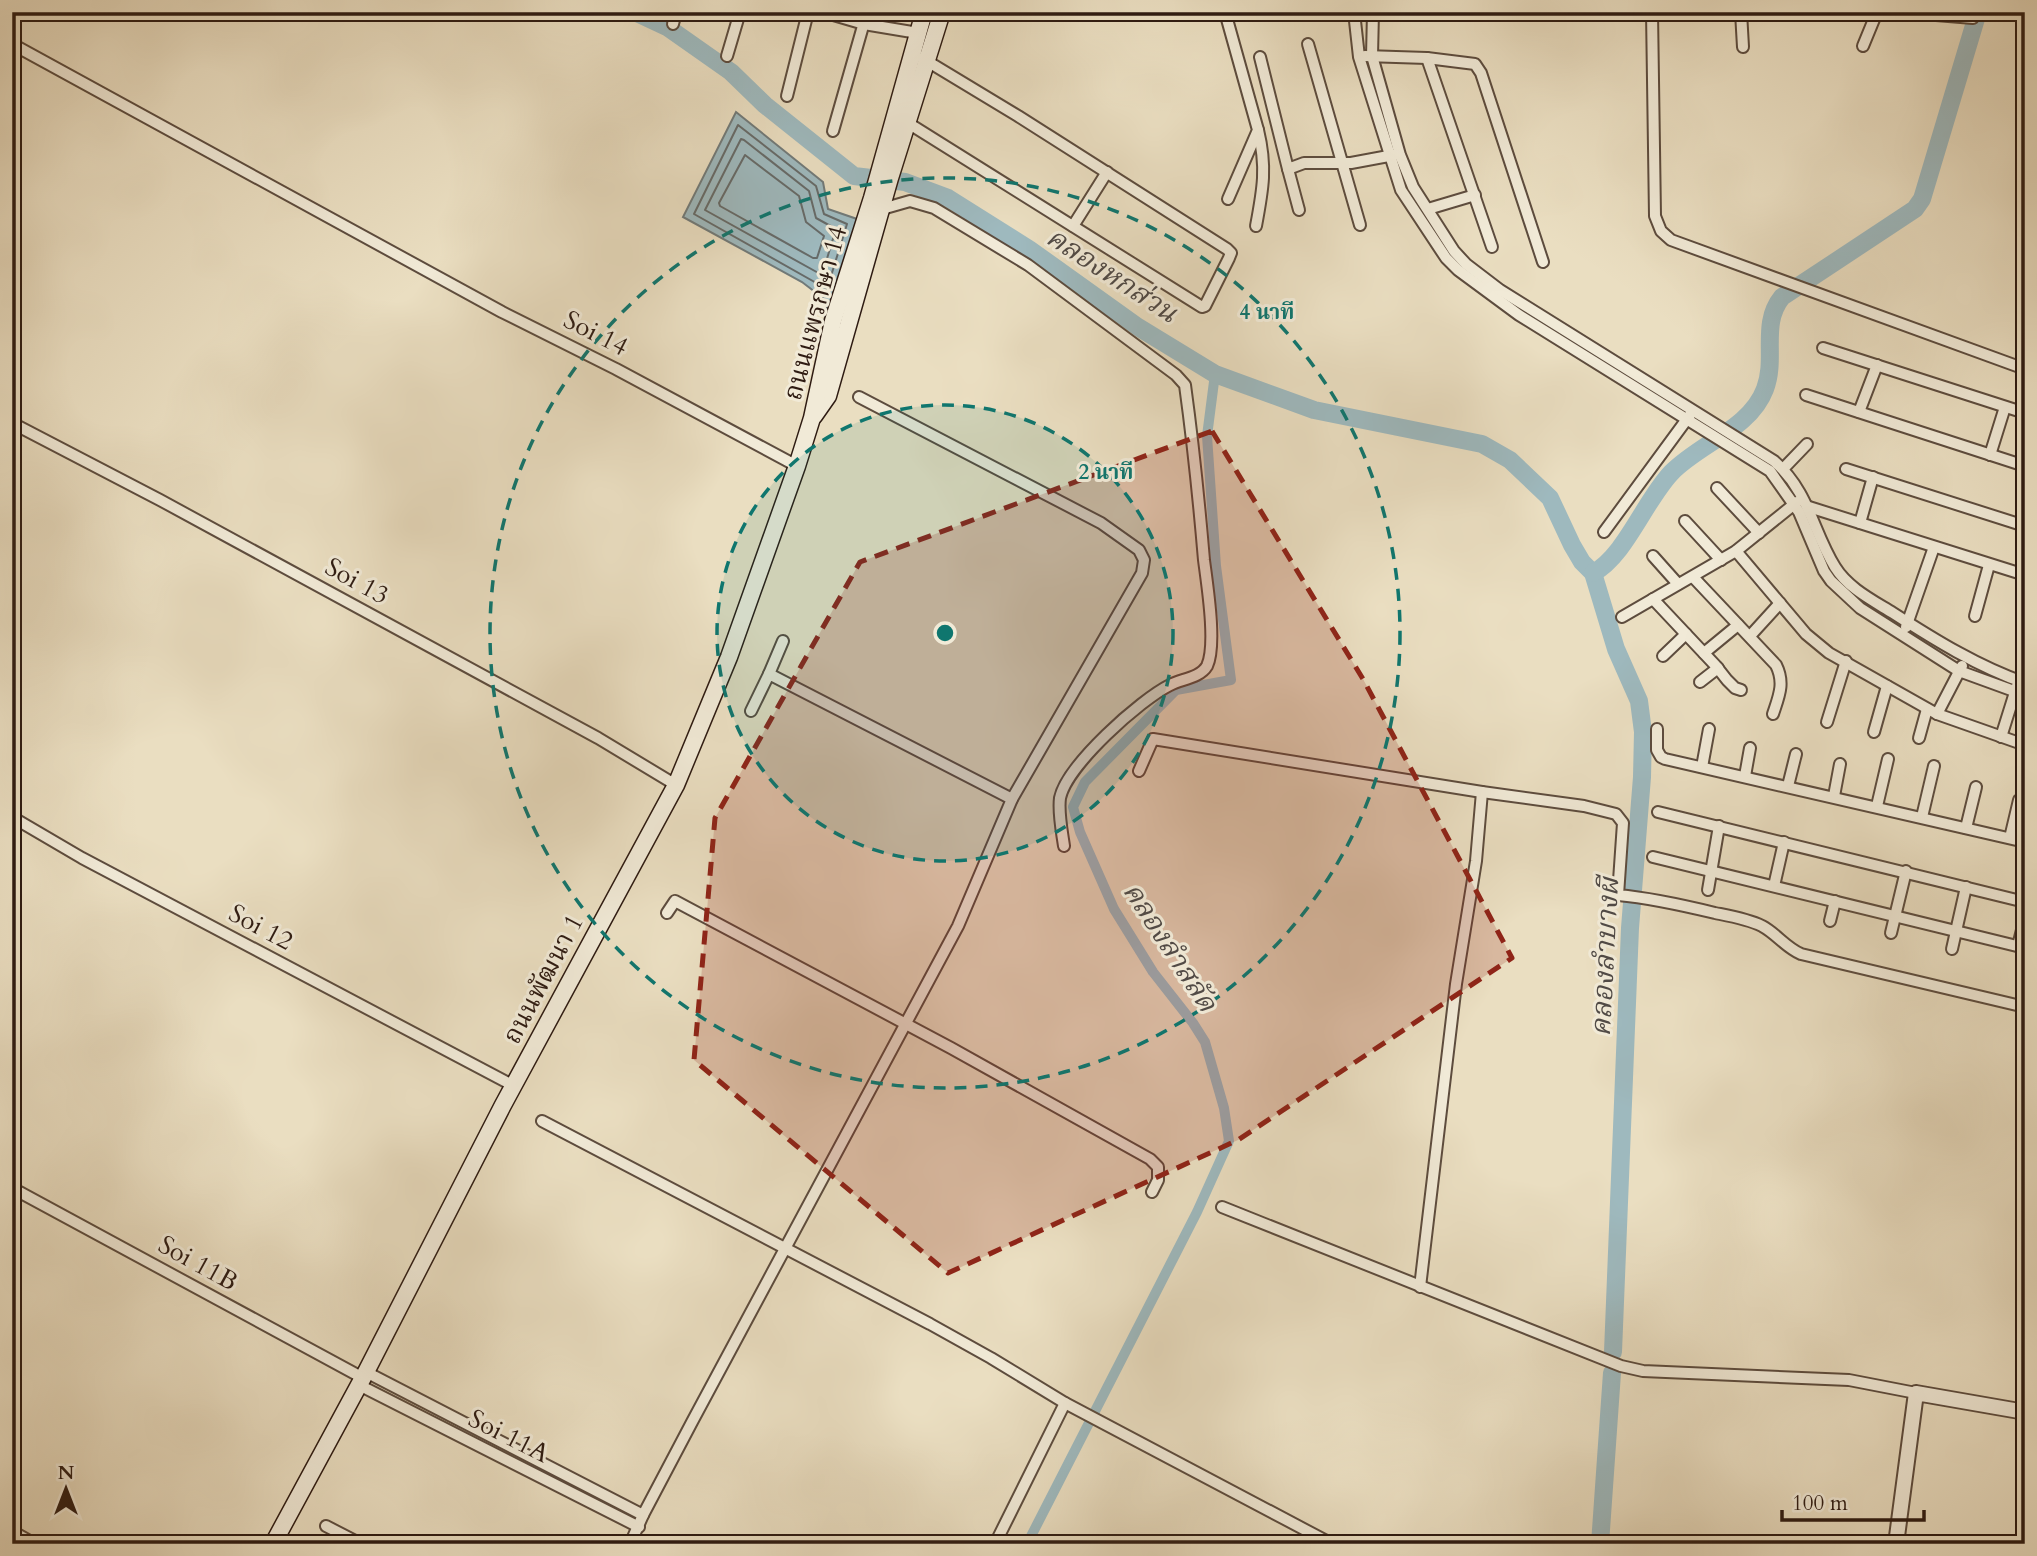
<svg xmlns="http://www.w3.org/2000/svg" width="2037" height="1556" viewBox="0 0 2037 1556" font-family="Cardo,'Noto Serif Thai',serif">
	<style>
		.water { fill: #9eb9be; stroke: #717a79; stroke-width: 2 }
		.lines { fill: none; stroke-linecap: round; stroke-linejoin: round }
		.shore { stroke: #666a68; stroke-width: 2 }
		.canal { stroke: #9eb9be; stroke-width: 10 }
		.river { stroke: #9eb9be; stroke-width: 18 }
		.minor-casing { stroke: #5d4c3e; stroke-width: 14 }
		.tertiary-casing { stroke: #5d4c3e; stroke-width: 18 }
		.secondary-casing { stroke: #2e1b12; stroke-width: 19 }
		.minor { stroke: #f1ead7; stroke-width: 10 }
		.tertiary { stroke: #f1ead7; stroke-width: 14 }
		.secondary { stroke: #f1ead7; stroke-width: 16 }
		.marked { fill: #8f2418; fill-opacity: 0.2; stroke: #8f2418; stroke-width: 5; stroke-dasharray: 14 9; stroke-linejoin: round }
		.ring { fill: none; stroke: #0f766e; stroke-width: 3.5; stroke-dasharray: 12 9 }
		.labels { text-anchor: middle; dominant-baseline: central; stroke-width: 6; stroke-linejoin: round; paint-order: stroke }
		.street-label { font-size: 26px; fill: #2e1b12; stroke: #f1ead7 }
		.water-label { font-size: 28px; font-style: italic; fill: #504a46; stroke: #f1ead7 }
		.centre { fill: #0f766e; stroke: #f1ead7; stroke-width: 3.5 }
		.ring-label { font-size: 21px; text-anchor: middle; font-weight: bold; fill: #0f766e; stroke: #f1ead7; stroke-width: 6; stroke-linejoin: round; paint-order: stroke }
	</style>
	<rect width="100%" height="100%" fill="#eadec1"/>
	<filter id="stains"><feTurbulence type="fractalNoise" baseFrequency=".00286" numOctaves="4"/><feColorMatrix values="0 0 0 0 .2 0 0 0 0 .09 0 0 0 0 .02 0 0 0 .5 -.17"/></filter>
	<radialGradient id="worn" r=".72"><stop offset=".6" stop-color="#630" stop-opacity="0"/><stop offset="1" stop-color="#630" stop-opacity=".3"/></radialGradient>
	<path class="water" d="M736,112l87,70 5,27 29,10 -34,108 5,-25 -26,-20 -119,-65z"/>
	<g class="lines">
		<g class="shore">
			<path d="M738,125l78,61 8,28 23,10 -20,65 -133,-75z"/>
			<path d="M741,139l3,1 65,51 7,27 20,11 -14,46 -117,-65z"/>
			<path d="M745,155l54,41 7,26 18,14 -7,22h-4l-93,-52 -1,-3z"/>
		</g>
		<path class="canal" d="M1027,1544l170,-332 32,-71 -5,-33 -19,-66 -12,-19 -40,-51 -39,-63 -34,-77 -7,-25 12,-25 91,-92 55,-10 -15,-114 -9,-130 8,-62"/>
		<g class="river">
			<path d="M635,12l32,15 64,45 34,33 89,71 51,6 43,16 81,51 109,78 77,47 99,36 168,34 28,16 40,38 22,47 10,17 11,11 23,76 23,52 4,31 -1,45 -12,151 -17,424"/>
			<path d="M1593,573c32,-17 51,-71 78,-100 29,-30 79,-44 94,-84 12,-31 -5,-65 17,-92l133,-88 7,-10 56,-187"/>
			<path d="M1600,1544l12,-171"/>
		</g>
		<g class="minor-casing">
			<g id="minor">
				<path d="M823,12l41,12 54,9"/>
				<path d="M1225,12l33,118 -30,69"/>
				<path d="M1354,12l5,45 42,133 45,68 12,12 61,45 251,156 29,41 25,59 7,10 29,27 99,63 66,24"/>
				<path d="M1373,12l-1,44 28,99 13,32 41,64 12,13 34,26 274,171c36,32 38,69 61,106 13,21 37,33 58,46 42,27 84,53 132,70"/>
				<path d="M1652,12l3,204 6,15 10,9 354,129"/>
				<path d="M1741,12l2,35"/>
				<path d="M1899,12l74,6"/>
				<path d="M673,24l3,-12"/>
				<path d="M12,44l490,268 114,57 181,97"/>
				<path d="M1308,44l52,181"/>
				<path d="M1863,46l14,-34"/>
				<path d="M727,56l13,-44"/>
				<path d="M1365,56l62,2 48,6 6,9 62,189"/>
				<path d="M1260,57l28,112 16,-6h47l43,-8"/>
				<path d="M1427,58l65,189"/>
				<path d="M787,96l21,-84"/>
				<path d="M908,123l294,184 3,-1 24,-48 2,-5 -4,-4 -209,-133 -96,-58"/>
				<path d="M833,131l34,-119"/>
				<path d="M1288,169l11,41"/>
				<path d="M882,209l28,-8 24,7 94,57 148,110 9,10c8,58 14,116 19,175 3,24 13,85 3,106 -7,12 -26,13 -37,19 -30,15 -103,80 -110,113 -2,15 2,34 4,48"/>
				<path d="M1428,209l47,-14"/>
				<path d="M1073,226l34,-54"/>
				<path d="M1256,226c7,-37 11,-59 2,-96"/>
				<path d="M1823,348l202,65"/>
				<path d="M1806,395l219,71"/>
				<path d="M1859,412l18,-47"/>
				<path d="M12,423l148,77 438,238 78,47"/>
				<path d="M1990,455l15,-48"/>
				<path d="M1783,469l24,-25"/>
				<path d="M1846,469l179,57"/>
				<path d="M1717,488l42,45"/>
				<path d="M1809,507l216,68"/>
				<path d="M1685,521l36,39"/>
				<path d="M1860,523l13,-46"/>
				<path d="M1604,532l86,-117"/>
				<path d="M1736,551l70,83 23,19 108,61 88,31"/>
				<path d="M1653,556l25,28"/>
				<path d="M1693,577l83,88c9,18 3,31 -3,49"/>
				<path d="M1653,599l63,67 11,14 8,8 6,2"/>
				<path d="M2025,608l-3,8 3,6"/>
				<path d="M1975,616l14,-51"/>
				<path d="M1622,617l114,-66 61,-49"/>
				<path d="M1906,627l28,-80"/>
				<path d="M1750,636l30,-33"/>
				<path d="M1704,653l34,-28"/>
				<path d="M1663,656l23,-22"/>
				<path d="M769,674l14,-33"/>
				<path d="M1700,682l18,-14"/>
				<path d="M751,711l18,-37 243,125"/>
				<path d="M1937,714l25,-48"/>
				<path d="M1827,722l19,-61"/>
				<path d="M1657,729v21l4,7 4,2 360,83"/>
				<path d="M1874,732l13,-46"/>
				<path d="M2001,737l16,-51"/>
				<path d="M1919,738l8,-29"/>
				<path d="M1702,767l7,-38"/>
				<path d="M1139,771l14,-32 329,53"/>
				<path d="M1745,776l5,-28"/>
				<path d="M1788,786l8,-32"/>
				<path d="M1834,796l6,-32"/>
				<path d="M1877,806l11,-47"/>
				<path d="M1658,812l367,90"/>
				<path d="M12,817l70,41 432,228"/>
				<path d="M1922,817l12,-51"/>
				<path d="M1966,828l10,-41"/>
				<path d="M2010,838l9,-38"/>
				<path d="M1653,857l372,91"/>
				<path d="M1774,886l10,-44"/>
				<path d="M1708,890l11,-64"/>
				<path d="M667,913l8,-12 276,147 199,111 8,8v13l-6,12"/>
				<path d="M1830,921l5,-20"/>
				<path d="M1891,933l15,-62"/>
				<path d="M2018,946l7,-28"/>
				<path d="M1952,949l14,-62"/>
				<path d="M542,1121l388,203 61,34 74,45 267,141"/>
				<path d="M12,1188l351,190"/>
				<path d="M1222,1207l399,159 22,5 206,9 67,13"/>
				<path d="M1420,1287l36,-303 20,-123 6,-69 102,14 32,8 7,9 -5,72c33,3 64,10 97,18 15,3 33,6 47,13 15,8 23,21 39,28l224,53"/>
				<path d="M366,1372l277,143"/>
				<path d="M359,1385l280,142"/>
				<path d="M326,1526l35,18"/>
				<path d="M12,1531l23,13"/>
				<path d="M630,1544l13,-29 49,-93 266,-496 54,-127 130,-226 2,-13 -5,-10 -38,-27 -242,-126"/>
				<path d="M995,1544l70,-141"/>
			</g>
		</g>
		<g class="tertiary-casing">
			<path id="tertiary" d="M1896,1544l20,-151 109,19"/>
		</g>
		<g class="secondary-casing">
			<g id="secondary">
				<path d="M814,416l14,-20 62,-218 52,-166"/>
				<path d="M273,1544l93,-172 137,-267 173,-320 53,-128 68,-191 15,-48 21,-97 39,-123 52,-186"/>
			</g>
		</g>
		<use href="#minor" class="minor"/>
		<use href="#tertiary" class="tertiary"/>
		<use href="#secondary" class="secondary"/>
	</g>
	<path class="marked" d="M1212,431l151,248 149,279 -274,182 -290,133 -254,-213 21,-242 145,-256z"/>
	<circle cx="945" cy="633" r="228" fill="#0f766e" fill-opacity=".12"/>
	<g class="ring">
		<circle cx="945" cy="633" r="228"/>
		<circle cx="945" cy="633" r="455"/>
	</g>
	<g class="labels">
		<g class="street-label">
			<text transform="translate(815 313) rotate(-75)">ถนนแพรกษา 14</text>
			<text transform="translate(596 333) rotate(27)">Soi 14</text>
			<text transform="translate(357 581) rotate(29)">Soi 13</text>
			<text transform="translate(261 927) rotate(28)">Soi 12</text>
			<text transform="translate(543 979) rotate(-62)">ถนนพัฒนา 1</text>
			<text transform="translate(198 1263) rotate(29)">Soi 11B</text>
			<text transform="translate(509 1436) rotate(27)">Soi 11A</text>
		</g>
		<g class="water-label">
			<text transform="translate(1112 275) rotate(33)">คลองหกส่วน</text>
			<text transform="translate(1170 947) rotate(57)">คลองลำสลัด</text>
			<text transform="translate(1605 957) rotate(-87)">คลองลำบางผี</text>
		</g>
	</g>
	<circle cx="945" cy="633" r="10" class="centre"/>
	<g class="ring-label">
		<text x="1267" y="319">4 นาที</text>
		<text x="1106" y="479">2 นาที</text>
	</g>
	<rect width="2037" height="1556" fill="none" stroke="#eadec1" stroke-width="42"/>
	<rect x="14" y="14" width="2009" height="1528" fill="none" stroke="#2e1b12" stroke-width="3.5"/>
	<rect x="21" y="21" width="1995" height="1514" fill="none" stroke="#2e1b12" stroke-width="2"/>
	<g transform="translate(66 1489)" stroke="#f1ead7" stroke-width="5" paint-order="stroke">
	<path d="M0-5L12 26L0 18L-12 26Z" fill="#2e1b12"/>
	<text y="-10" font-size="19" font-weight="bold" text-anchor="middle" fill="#2e1b12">N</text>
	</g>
	<path d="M1782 1510v10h142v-10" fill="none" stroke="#2e1b12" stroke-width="3.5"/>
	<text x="1792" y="1510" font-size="21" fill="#2e1b12" stroke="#f1ead7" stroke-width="5" paint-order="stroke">100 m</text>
	<rect width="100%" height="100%" filter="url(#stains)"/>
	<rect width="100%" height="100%" fill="url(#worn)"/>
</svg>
